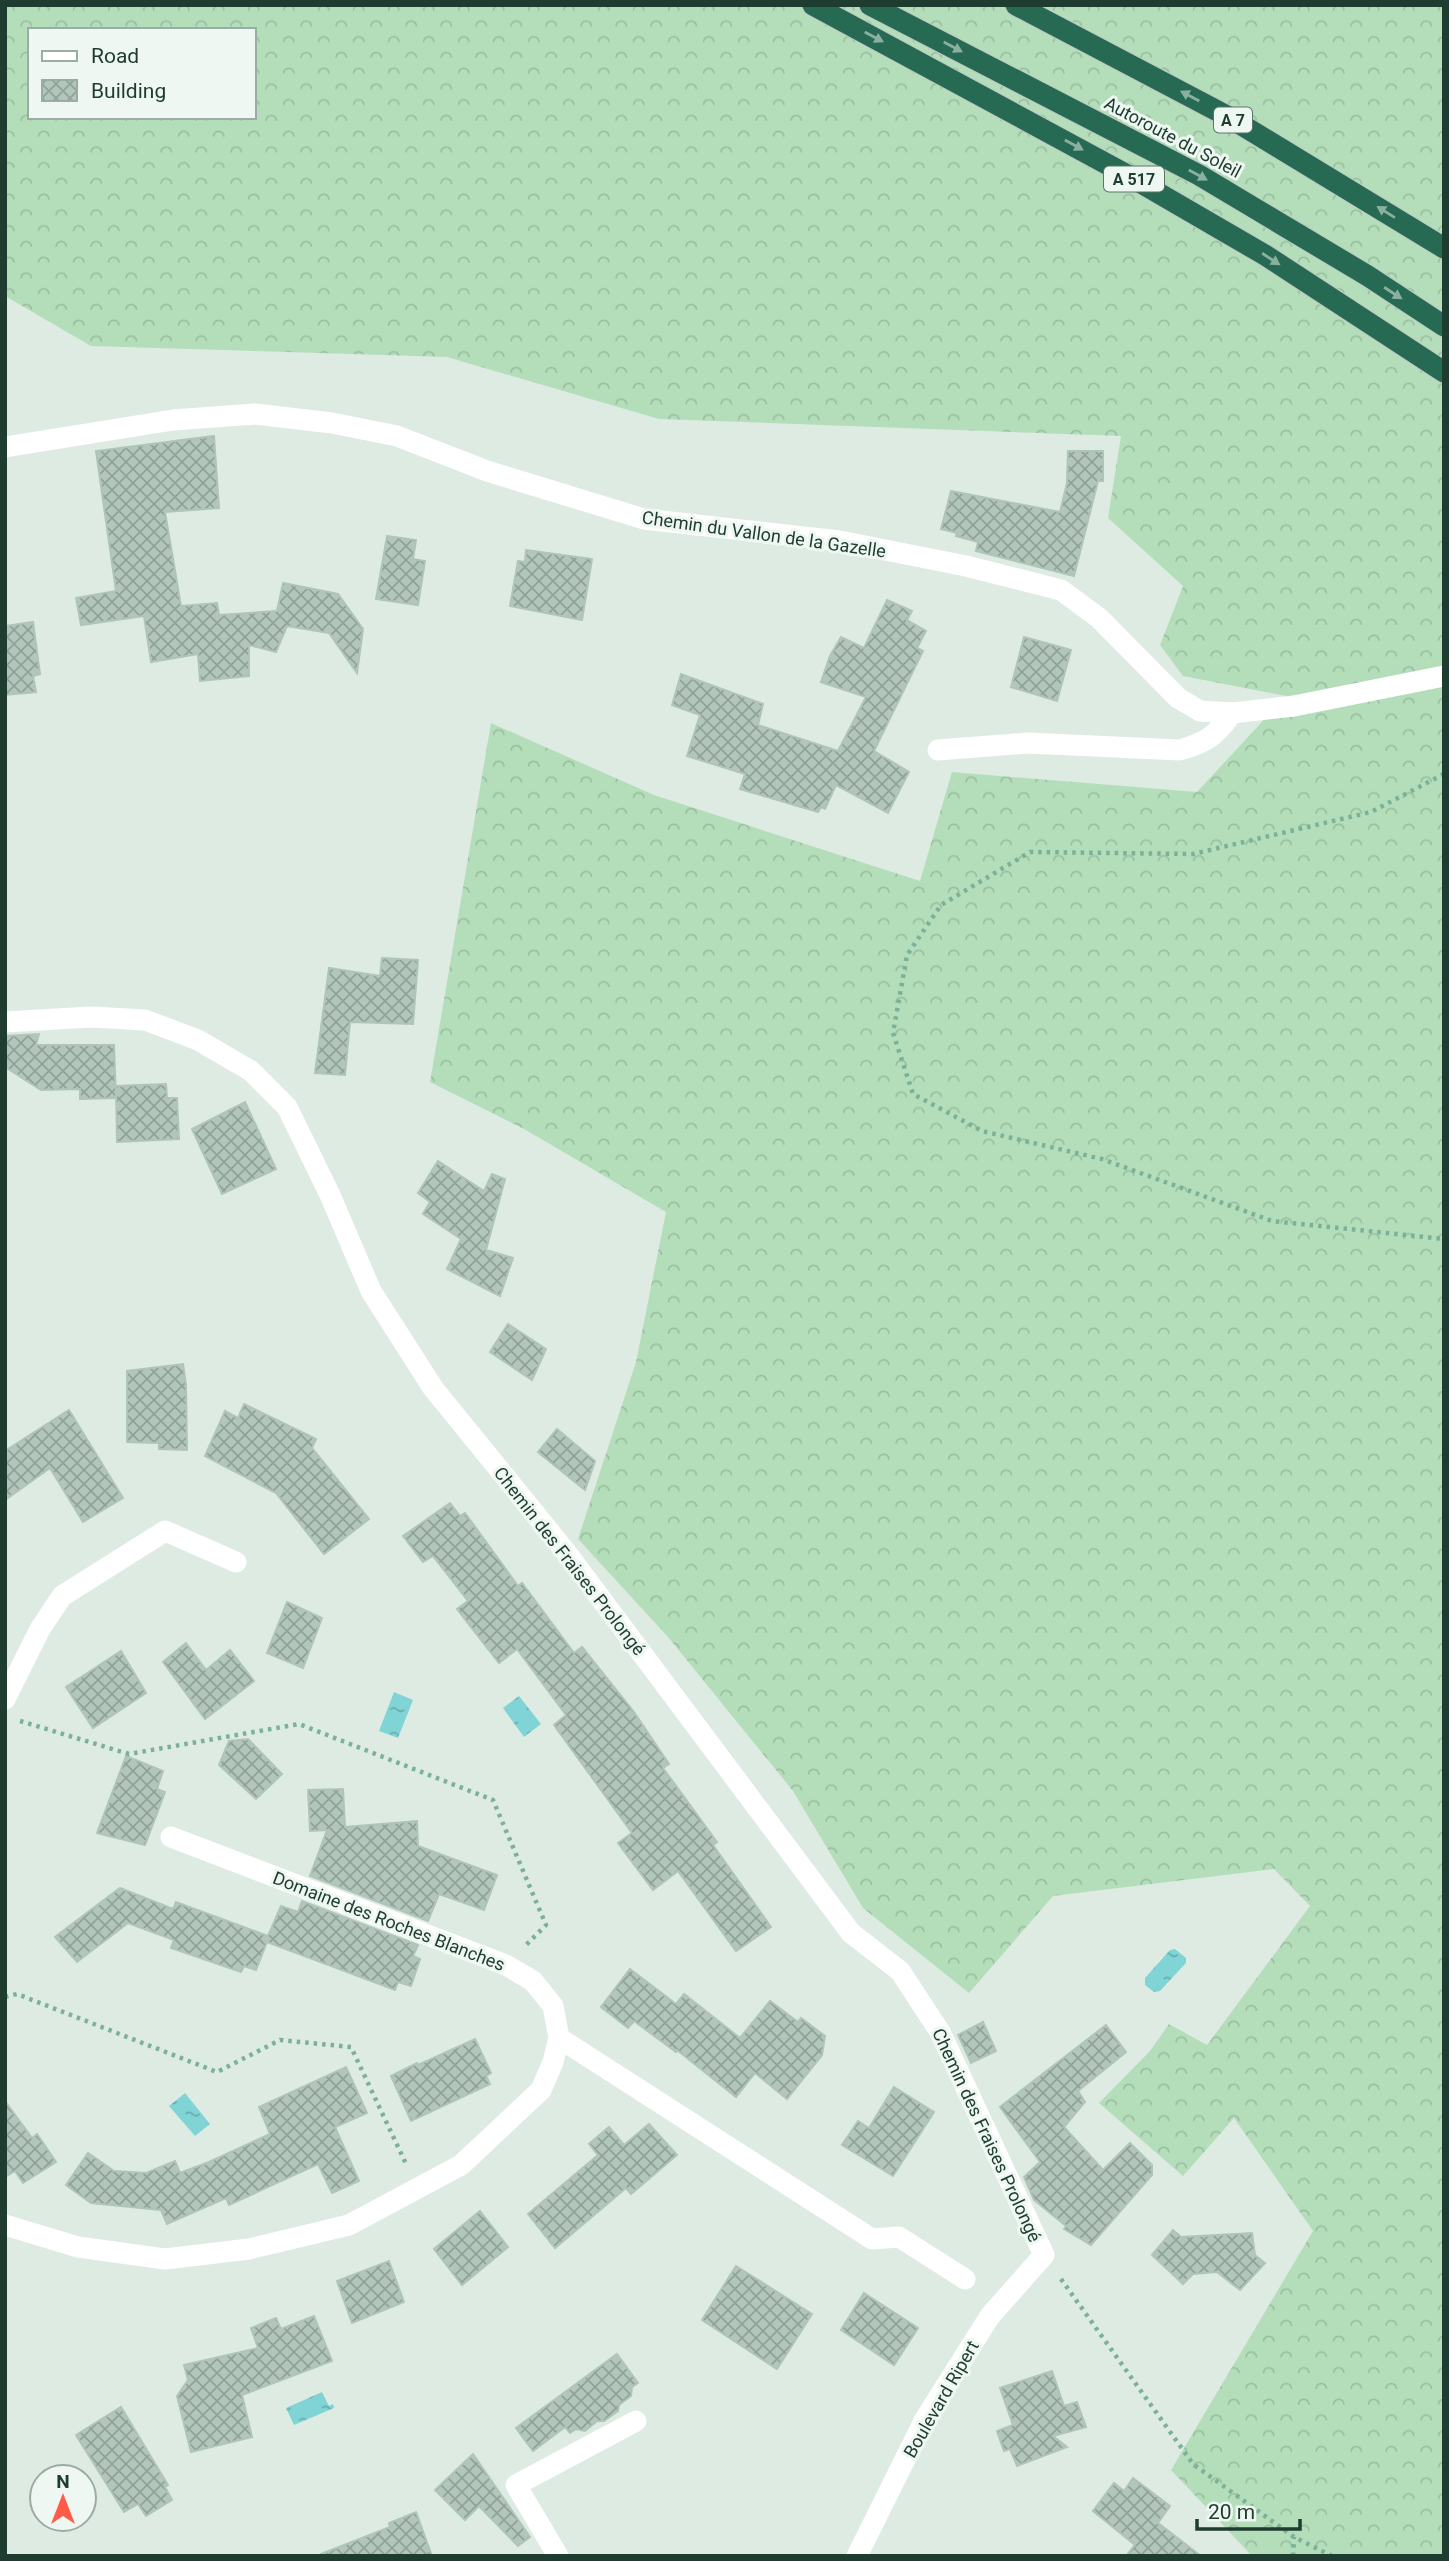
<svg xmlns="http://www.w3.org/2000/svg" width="1449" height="2561" viewBox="0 0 1449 2561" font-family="Roboto,sans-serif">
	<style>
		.forest { fill: url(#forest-crowns); fill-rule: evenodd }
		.water { fill: url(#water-ripples) }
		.building { fill: url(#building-cross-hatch); stroke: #b0c5b9; stroke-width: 2 }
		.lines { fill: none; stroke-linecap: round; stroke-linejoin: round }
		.highway-casing { stroke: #c0c8c5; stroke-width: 23 }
		.path { stroke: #7bb199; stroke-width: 4.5; stroke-dasharray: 3.5 5; stroke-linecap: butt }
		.minor { stroke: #fff; stroke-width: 21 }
		.highway { stroke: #276a53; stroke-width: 21 }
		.oneway { fill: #8ab0a2 }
		.labels { text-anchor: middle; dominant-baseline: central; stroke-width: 6; stroke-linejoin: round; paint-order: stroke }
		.shield { fill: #eef7f1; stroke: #5c746a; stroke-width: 2 }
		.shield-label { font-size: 16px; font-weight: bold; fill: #1e3c30 }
		.street-label { font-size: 18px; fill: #1e3c30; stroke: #eef7f1 }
	</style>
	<defs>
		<pattern id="forest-crowns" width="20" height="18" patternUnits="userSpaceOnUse" patternTransform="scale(1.75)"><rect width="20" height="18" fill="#b4deba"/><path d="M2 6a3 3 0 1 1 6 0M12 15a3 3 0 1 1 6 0" fill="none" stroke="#9abfa0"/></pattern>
		<pattern id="water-ripples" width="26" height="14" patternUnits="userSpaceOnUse" patternTransform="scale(1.75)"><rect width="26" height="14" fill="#80d4d6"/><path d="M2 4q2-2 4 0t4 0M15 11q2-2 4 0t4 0" fill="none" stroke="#68adae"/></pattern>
		<pattern id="building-cross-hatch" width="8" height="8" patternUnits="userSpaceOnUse" patternTransform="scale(1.75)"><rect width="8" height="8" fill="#b3c6bc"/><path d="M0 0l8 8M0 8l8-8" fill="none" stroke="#91a299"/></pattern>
	</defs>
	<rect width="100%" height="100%" fill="#deebe3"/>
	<path class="forest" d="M5,5h1439v2551h-192l-81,-86 142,-239 -79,-113 -51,58 -84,-73 51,-52 19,-27 38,21 103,-139 -36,-37 -221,27 -84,97 -106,-85 -70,-117 -125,-154 -90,-98 58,-177 30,-150 -142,-83 -94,-47 61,-359 163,72 266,86 32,-109 245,20 89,-96 -103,-20 -23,-31 23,-59 -75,-68 13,-82 -462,-17 -212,-62 -356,-11 -86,-50zM30,30h224v87h-224z"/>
	<g class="water">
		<path d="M394,1692l19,8 -15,38 -19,-7z"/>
		<path d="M519,1696l22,28 -17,13 -21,-29z"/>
		<path d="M1175,1949l11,9v5l-26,28 -6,1 -9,-7v-7l25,-28z"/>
		<path d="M185,2093l25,31 -15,12 -26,-30z"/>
		<path d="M322,2392l7,14 4,-2 1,4 -40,17 -8,-17z"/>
	</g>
	<g class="building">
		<path d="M214,436l5,72 -54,4 16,94 36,-3 2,12 58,-4 6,-28 55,11 25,35 -6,44 -28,-40 -42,-7 -11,26 -27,-7v31l-49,5 -2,-27 -47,8 -7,-46 -63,9 -5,-27 40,-7 -20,-140z"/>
		<path d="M1068,451h35v30h-5l-24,95 -98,-25 2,-9 -22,-6 1,-3 -16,-4 10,-38 109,21 7,-29z"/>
		<path d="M387,536l29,4 -3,19 12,2 -7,44 -42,-6z"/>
		<path d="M526,550l66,9 -10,61 -72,-14 8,-45 7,1z"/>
		<path d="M887,600l25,11 -5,9 19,11 -9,17 6,3 -49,100 35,21 -21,41 -52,-28 -11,24 -4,-2 -3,5 -78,-23 5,-15 -58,-18 13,-41 -28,-10 9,-31 82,30 -5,21 80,26 28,-54 -45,-15 9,-26 11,-19 23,11z"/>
		<path d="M33,622l7,52 -7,2 3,16 -31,3v-69z"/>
		<path d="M1024,637l47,13 -14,51 -46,-14z"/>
		<path d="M382,958l36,2 -5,64 -63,-2 -5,53 -30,-2 14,-105 51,8z"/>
		<path d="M39,1034l-3,11h78l2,53 -36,1v-10l-39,1 -36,-23v-31z"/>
		<path d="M166,1084l1,14h10l2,41 -62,3 -1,-56z"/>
		<path d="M245,1102l31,67 -54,25 -30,-65z"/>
		<path d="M438,1161l46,30 8,-17 13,5 -19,71 27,8 -13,38 -53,-27 14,-30 -38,-25 7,-12 -12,-9z"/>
		<path d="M508,1324l38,25 -14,31 -42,-28z"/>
		<path d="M183,1364l3,21 1,65 -28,-1v-6l-32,-1v-71z"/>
		<path d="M244,1404l72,35 -4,9 57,71 -45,35 -48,-61 -71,-37 20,-45 13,7z"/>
		<path d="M69,1410l54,88 -40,24 -33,-54 -45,32v-49z"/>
		<path d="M557,1429l38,32 -10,29 -47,-38z"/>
		<path d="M450,1503l10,13 5,-3 53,73 4,-3 52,70 8,-6 52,65 35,52 -6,4 54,74 -4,3 58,82 -35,24 -58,-80 -25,19 -35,-47 14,-10 -78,-108 12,-10 -49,-66 -18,14 -42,-54 11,-8 -35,-45 -10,6 -20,-26z"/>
		<path d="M287,1602l35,16 -19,50 -36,-15z"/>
		<path d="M186,1643l20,27 24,-20 24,31 -49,38 -42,-57z"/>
		<path d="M121,1651l25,42 -53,35 -27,-41z"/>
		<path d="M248,1739l34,35 -26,25 -37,-34 10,-24z"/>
		<path d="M126,1756l37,15 -6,18 8,3 -20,53 -48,-12z"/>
		<path d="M343,1789l2,38 72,-6 1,25 79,29 -13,35 -45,-16 -11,27 -118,-45 17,-46 -17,1 -2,-41z"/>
		<path d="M120,1888l53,21 3,-7 92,34 13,-30 17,6 4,-11 116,44 -5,11 7,3 -9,27 -13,-4 -3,8 -128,-48 -11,28 -12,-4 -3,6 -70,-24 3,-8 -46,-17 -51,39 -22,-25z"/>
		<path d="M630,1969l46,35 8,-10 56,44 30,-37 28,21 3,-4 24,18 -3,19 -35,44 -32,-26 -19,24 -59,-47 -1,2 -42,-31 -6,7 -27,-21z"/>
		<path d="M983,2022l13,29 -25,12 -13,-28z"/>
		<path d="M1106,2025l20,27 -48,39 7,11 -21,25 39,43 27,-27 22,22v10l-61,70 -27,-16 2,-3 -32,-26 -10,-23 16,-15 -40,-55z"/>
		<path d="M475,2039l16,34 -5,3 4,8 -79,37 -20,-45 26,-13 1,2z"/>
		<path d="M346,2067l21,46 -32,14 24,54 -27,12 -14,-29 -89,41 -3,-7 -59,26 -6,-14 -70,-7 -25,-18 22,-32 26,18 32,2 29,-12 5,12 29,-11 61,-28 -11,-27z"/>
		<path d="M894,2087l40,25 -41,64 -51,-31 16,-24 11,7z"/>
		<path d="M5,2101l27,37 5,-4 19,28 -33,21 -8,-12 -10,6z"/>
		<path d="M649,2124l28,31 -46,39 -5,-6 -71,60 -27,-34 70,-59 -9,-11 20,-17 15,18z"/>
		<path d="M480,2211l28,36 -46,38 -28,-36z"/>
		<path d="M1173,2230l8,7 71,-4 3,22 10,8 -25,27 -23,-18 -24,2 -10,10 -31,-29z"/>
		<path d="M389,2261l15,41 -52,21 -15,-42z"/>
		<path d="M736,2266l76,48 -35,55 -75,-49z"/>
		<path d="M864,2293l54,35 -24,37 -53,-35z"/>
		<path d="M314,2316l18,45 -90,34 10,42 -61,15 -14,-56 11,-16 -4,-15 74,-17 -7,-20 25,-10 5,11z"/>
		<path d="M617,2354l21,29 -6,4 -1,9 -12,9 -1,6 -14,10h-7l-12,10 -9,-2 -6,4 -5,-6 -32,24 -17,-23z"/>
		<path d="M1052,2371l12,35 13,-4 9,25 -33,9 14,11 -50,19 -7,-17 -6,2 -7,-20 16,-6 -13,-37z"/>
		<path d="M121,2407l47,78 -3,2 7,13 -26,16 -8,-12 -14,8 -48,-77z"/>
		<path d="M473,2454l57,83 -12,9 -39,-40 -14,14 -30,-30z"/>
		<path d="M1133,2478l37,28 -12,17 43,33h-75l9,-11 -42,-34 21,-28 10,8z"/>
		<path d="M416,2512l16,44h-111v-2l69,-27 -1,-4z"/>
	</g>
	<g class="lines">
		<g class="highway-casing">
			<g id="highway">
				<path d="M813,5l316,171 136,79 179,117"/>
				<path d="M870,5l329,170 169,101 76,50"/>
				<path d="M1016,5l211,111 217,132"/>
			</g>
		</g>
		<g class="path">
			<path d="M1444,774l-73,38 -178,42 -163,-2 -89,53 -34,50 -14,78 20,61 69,37 120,28 170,62 172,18"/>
			<path d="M20,1721l109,33 170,-30 194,76 53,125 -20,20"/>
			<path d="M5,1997l12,-3 200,78 63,-32 71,7 56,119"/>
			<path d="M1061,2279l132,185 101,73 38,19"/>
			<path d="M1293,2556l1,-19"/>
		</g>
		<g class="minor">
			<path d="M5,447l168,-27 82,-6 77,9 65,13 90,35 157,48 196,22 126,25 95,24 38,28 79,80 22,13 32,2 62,-7 150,-30"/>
			<path d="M938,750l90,-7 152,7c27,-8 36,-14 52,-37"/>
			<path d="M5,1022l86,-5 54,3 53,20 53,31 36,36 43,88 41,96 62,97 133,164 285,381 49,38 40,61 104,223 -54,61 -65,103 -68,137"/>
			<path d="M5,1699l35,-70 22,-33 103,-65 71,31"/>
			<path d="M559,2038l313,201 27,-2 66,42"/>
			<path d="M5,2225l73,22 87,12 84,-10 100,-24 112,-60 80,-75 12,-28 6,-24 -6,-32 -20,-25 -27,-16 -335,-128"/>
			<path d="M558,2556l-42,-71 120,-64"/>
		</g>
		<use href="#highway" class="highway"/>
	</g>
	<defs><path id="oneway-solid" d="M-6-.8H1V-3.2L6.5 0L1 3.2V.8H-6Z" transform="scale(1.75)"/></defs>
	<g class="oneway">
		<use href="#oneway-solid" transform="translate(874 37) rotate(28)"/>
		<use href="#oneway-solid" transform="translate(953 47) rotate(28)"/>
		<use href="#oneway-solid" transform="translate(1190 96) rotate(-152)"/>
		<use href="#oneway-solid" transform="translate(1074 145) rotate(29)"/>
		<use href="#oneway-solid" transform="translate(1198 175) rotate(29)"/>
		<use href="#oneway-solid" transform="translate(1386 212) rotate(-148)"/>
		<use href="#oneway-solid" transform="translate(1271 259) rotate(33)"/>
		<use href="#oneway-solid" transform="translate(1393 293) rotate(33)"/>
	</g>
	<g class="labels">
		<g class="shield">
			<rect x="1214" y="107.5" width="38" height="25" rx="5"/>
			<rect x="1104" y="166.5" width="60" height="25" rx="5"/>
		</g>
		<g class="shield-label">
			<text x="1233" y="120">A 7</text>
			<text x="1134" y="179">A 517</text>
		</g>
		<g class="street-label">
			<text transform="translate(1173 137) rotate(28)">Autoroute du Soleil</text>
			<text transform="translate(764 534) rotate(8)">Chemin du Vallon de la Gazelle</text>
			<text transform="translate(570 1561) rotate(52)">Chemin des Fraises Prolongé</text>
			<text transform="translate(389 1921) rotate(21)">Domaine des Roches Blanches</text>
			<text transform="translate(987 2135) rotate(65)">Chemin des Fraises Prolongé</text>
			<text transform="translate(941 2399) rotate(-60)">Boulevard Ripert</text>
		</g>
	</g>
	<rect width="1449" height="2561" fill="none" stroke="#1e3c30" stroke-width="14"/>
	<rect x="28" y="28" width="228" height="91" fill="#eef7f1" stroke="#9baca4" stroke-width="2"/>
	<rect x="42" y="51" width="35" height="10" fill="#ffffff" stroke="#9baca4" stroke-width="2"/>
	<text x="91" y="63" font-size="21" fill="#1e3c30">Road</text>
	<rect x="42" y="80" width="35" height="21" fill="url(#building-cross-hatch)" stroke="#9baca4" stroke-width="2"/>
	<text x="91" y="98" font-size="21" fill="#1e3c30">Building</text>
	<g transform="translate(63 2498)"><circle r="33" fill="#eef7f1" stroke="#9baca4" stroke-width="2"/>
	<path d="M0-5L12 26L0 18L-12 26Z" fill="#fe5c49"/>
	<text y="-10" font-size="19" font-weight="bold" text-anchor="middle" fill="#1e3c30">N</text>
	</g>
	<path d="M1197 2519v10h103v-10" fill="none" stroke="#1e3c30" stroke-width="3.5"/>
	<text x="1208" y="2519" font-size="21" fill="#1e3c30" stroke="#eef7f1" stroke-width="5" paint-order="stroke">20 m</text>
</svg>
